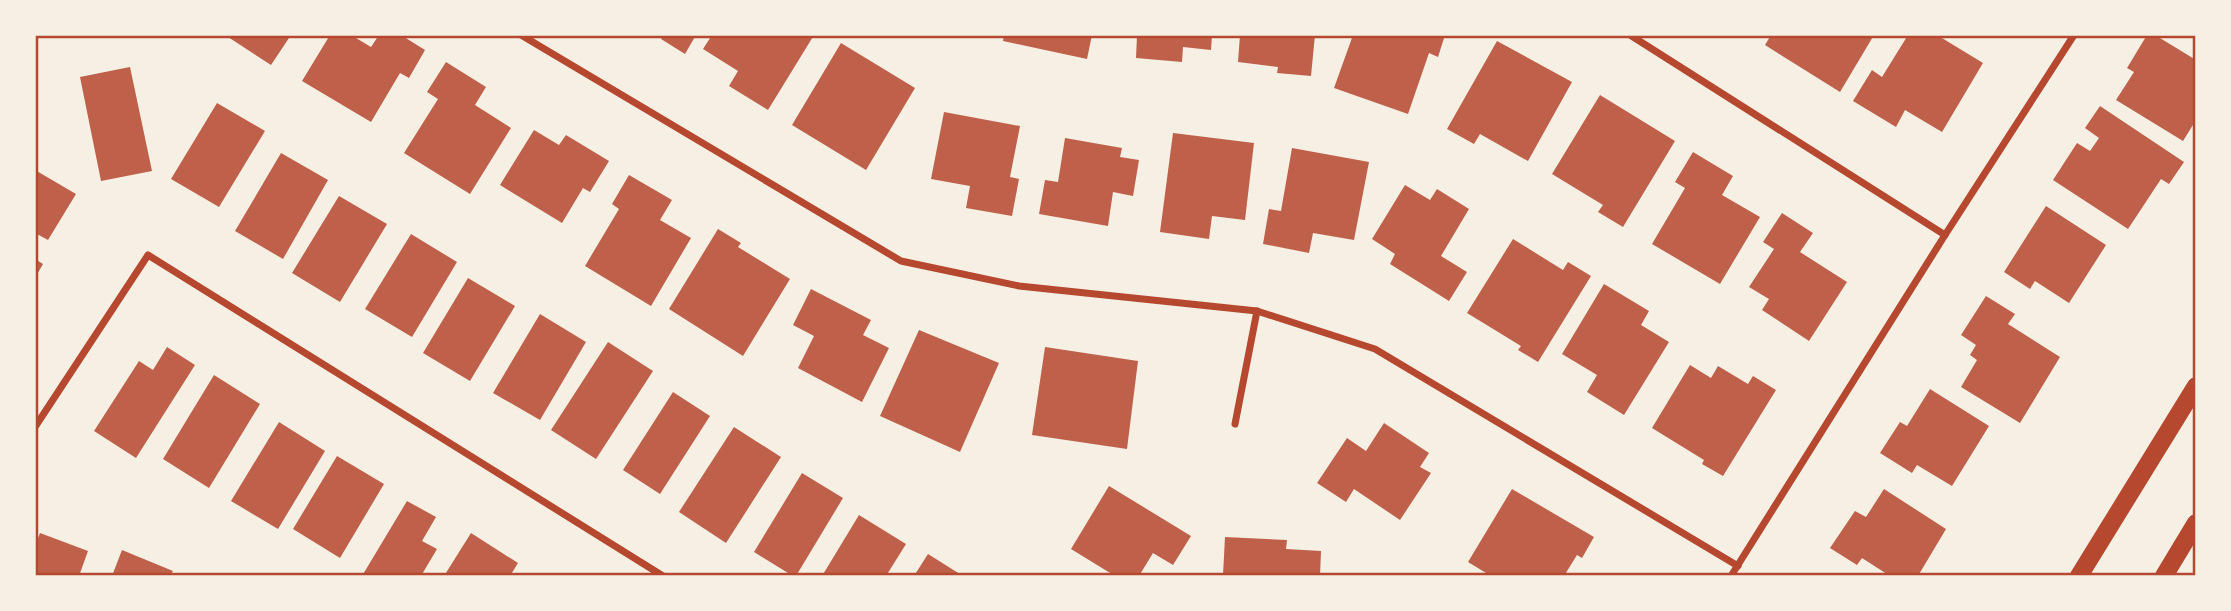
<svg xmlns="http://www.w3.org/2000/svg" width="2231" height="611" viewBox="0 0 2231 611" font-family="Karla,sans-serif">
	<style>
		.building { fill: #bf614a }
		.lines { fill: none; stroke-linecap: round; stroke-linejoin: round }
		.minor { stroke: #b5482f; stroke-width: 7 }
		.primary { stroke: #b5482f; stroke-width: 18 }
		.neatline { fill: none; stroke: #b5482f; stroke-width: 2.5 }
	</style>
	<rect width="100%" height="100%" fill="#f6efe4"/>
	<g class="building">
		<path d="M225,35h66l-20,30z"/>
		<path d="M330,35h21l20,12 8,-12h22l24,15 -16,28 -9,-5 -29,49 -69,-41z"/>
		<path d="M663,35h33l-11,19 -24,-15z"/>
		<path d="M712,35h102l-46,75 -39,-24 9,-15 -35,-22z"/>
		<path d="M1004,35h88l-5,24 -84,-18z"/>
		<path d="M1137,35h75l-1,15 -28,-3 -1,15 -46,-4z"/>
		<path d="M1240,35h75l-4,41 -34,-3 1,-6 -40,-5z"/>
		<path d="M1353,35h92l-7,22 -9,-4 -21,61 -74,-26z"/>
		<path d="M1771,35h103l-34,57 -75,-47z"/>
		<path d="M1908,35h29l46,28 -41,69 -37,-22 -9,17 -43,-26 19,-31 10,7z"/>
		<path d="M2147,35h8l41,25v60l-13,21 -67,-41 18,-28 -7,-4z"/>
		<path d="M1497,41l75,41 -44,79 -48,-27 -6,10 -27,-15z"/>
		<path d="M841,43l74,45 -49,82 -74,-45z"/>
		<path d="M446,62l40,25 -11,18 36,23 -41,66 -66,-41 34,-54 -11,-7z"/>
		<path d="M130,67l22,104 -51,10 -21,-104z"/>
		<path d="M1600,95l75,46 -52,86 -25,-15 5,-7 -51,-31z"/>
		<path d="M217,103l48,28 -46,76 -48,-28z"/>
		<path d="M2100,106l84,56 -15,22 -8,-5 -33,50 -75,-49 24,-37 13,8 9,-13 -14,-10z"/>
		<path d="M944,112l76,14 -10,51 9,2 -7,37 -46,-8 4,-22 -39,-7z"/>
		<path d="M534,130l25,15 7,-10 43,26 -19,31 -7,-4 -21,35 -62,-38z"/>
		<path d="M1173,133l81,10 -9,77 -33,-4 -3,23 -49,-7z"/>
		<path d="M1065,138l57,10 -2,9 19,3 -6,36 -20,-4 -5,34 -69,-12 6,-34 13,2z"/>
		<path d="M1292,148l77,14 -15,78 -41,-7 -4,20 -46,-9 6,-35 12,2z"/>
		<path d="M1693,152l40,24 -11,19 38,22 -40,67 -68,-40 33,-56 -10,-6z"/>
		<path d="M281,153l47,27 -45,79 -48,-28z"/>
		<path d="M35,170l41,24 -28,46 -13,-7z"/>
		<path d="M629,175l43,25 -12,20 31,18 -40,68 -66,-40 34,-57 -7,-5z"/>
		<path d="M1405,185l25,15 7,-11 32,20 -28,47 26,16 -18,29 -59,-37 5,-10 -23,-15z"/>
		<path d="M339,196l48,28 -47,78 -48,-29z"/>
		<path d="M2046,206l60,39 -37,58 -34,-22 -5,8 -26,-17z"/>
		<path d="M1782,213l31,20 -13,19 47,30 -38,59 -47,-31 7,-11 -20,-12 25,-38 -11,-7z"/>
		<path d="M718,229l23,14 -3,4 52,32 -47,77 -74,-47z"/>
		<path d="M411,234l46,28 -45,75 -47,-28z"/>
		<path d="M1513,239l50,31 5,-8 23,14 -53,86 -20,-12 3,-4 -54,-33z"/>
		<path d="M35,259l8,5 -8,14z"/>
		<path d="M468,278l47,28 -45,75 -47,-28z"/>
		<path d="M1604,284l45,27 -8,14 28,17 -45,73 -37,-23 10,-17 -35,-21z"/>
		<path d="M811,289l60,31 -8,15 26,13 -27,54 -64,-34 16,-32 -21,-11z"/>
		<path d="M1986,296l29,18 -7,10 52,33 -40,66 -59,-36 16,-27 -7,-5 6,-10 -15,-10z"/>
		<path d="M540,314l46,28 -46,78 -47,-27z"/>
		<path d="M919,330l80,33 -39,89 -80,-36z"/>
		<path d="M608,342l45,29 -57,88 -45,-29z"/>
		<path d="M167,347l28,18 -59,93 -42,-27 45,-70 14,9z"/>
		<path d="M1045,347l93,14 -11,88 -95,-14z"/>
		<path d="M1690,365l21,13 7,-12 30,18 5,-8 23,14 -53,86 -21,-12 2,-4 -52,-32z"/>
		<path d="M214,375l46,29 -51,84 -46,-29z"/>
		<path d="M1930,389l59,37 -37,60 -35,-21 -5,8 -32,-20 20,-31 7,4z"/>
		<path d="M673,392l37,24 -50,78 -37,-24z"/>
		<path d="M279,422l46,29 -47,78 -47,-28z"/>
		<path d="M1384,423l45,30 -9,14 11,6 -31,47 -46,-31 -8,13 -29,-19 30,-45 19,13z"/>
		<path d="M734,427l47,30 -55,86 -47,-31z"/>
		<path d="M337,456l47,28 -44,74 -47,-29z"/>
		<path d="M802,473l41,25 -47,78h-3l-39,-24z"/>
		<path d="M1109,486l82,50 -18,29 -20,-12 -14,23h-24l-44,-27z"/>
		<path d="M1512,489l82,48 -12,21 -5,-3 -13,21h-73l-23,-14z"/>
		<path d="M1884,489l62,40 -28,47h-28l-28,-18 -5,7 -27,-17 25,-37 11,6z"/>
		<path d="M407,501l29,16 -14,24 15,8 -16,27h-59z"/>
		<path d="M859,515l47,29 -20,32h-64z"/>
		<path d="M40,533l48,18 -9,25h-44v-30z"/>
		<path d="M471,533l47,30 -8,13h-66z"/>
		<path d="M1225,537l62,3 -1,9 35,2 -1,25 -97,-1z"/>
		<path d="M122,550l51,21 -3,5h-58z"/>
		<path d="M928,554l35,22h-49z"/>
	</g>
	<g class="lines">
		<g class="minor">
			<path d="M521,35l380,226 118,25 238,25 118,38 363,217"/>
			<path d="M1630,35l315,200"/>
			<path d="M1235,424l22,-113"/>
			<path d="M35,427l113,-172 515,321"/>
			<path d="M1731,576l214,-341 129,-200"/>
		</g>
		<g class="primary">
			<path d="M2079,576l117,-190"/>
			<path d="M2164,576l32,-53"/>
		</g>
	</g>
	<rect width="2231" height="611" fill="none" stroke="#f6efe4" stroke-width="74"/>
	<rect x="37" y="37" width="2157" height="537" class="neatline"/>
</svg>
